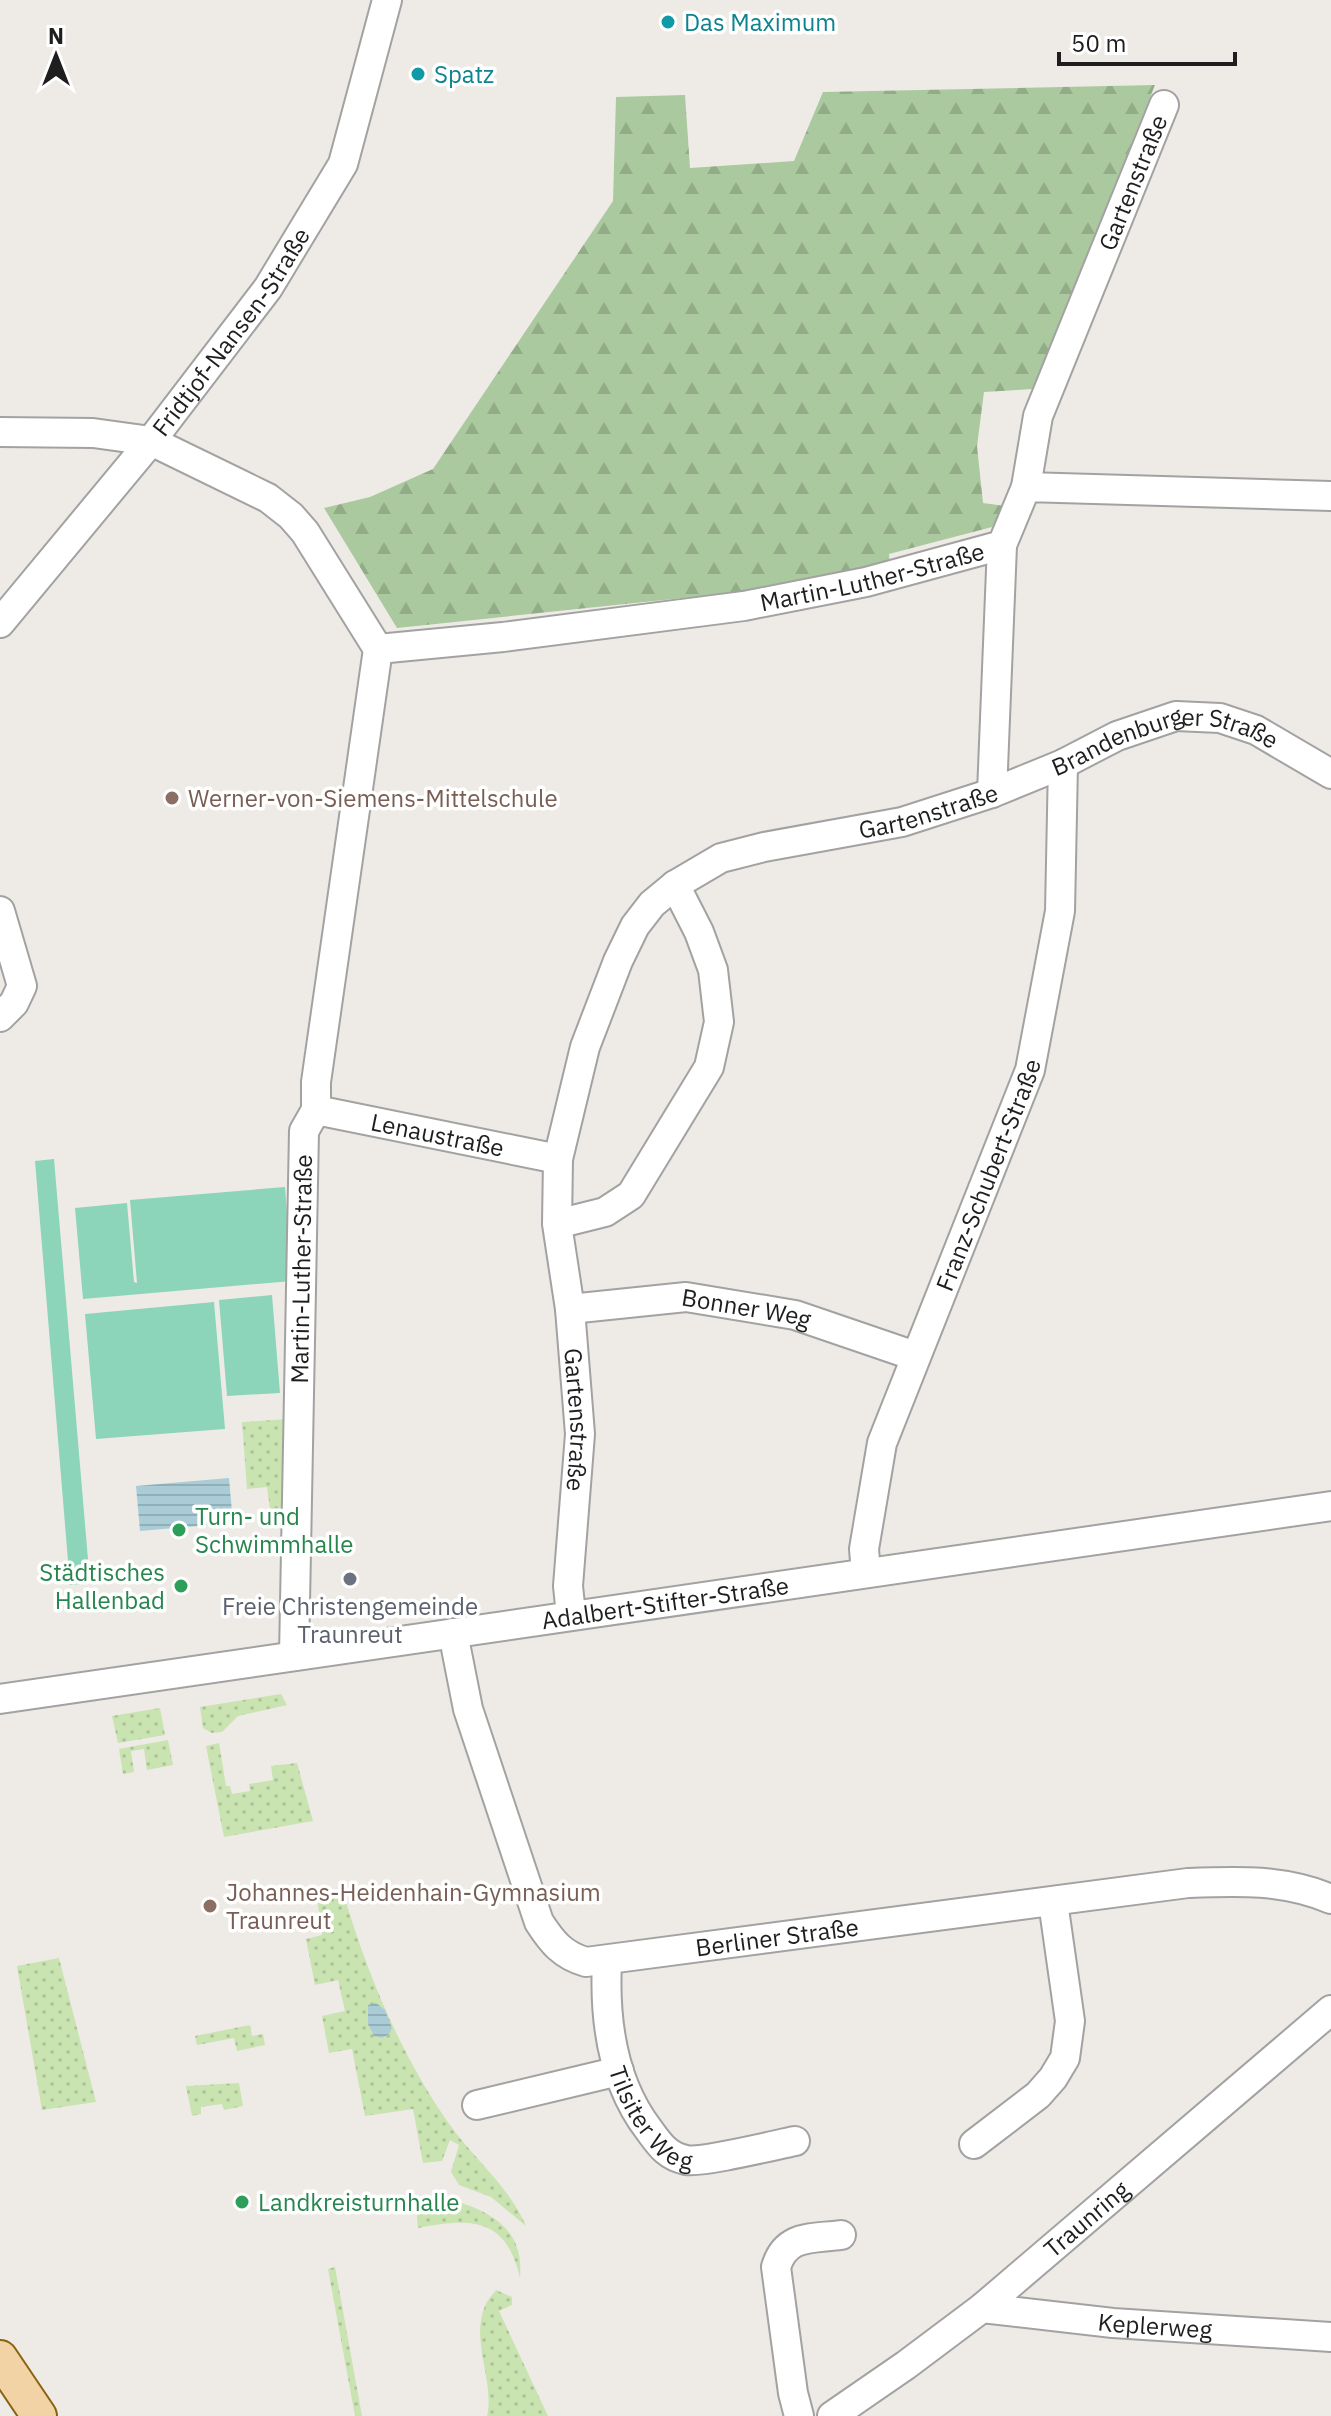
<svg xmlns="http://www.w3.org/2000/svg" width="1331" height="2416" viewBox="0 0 1331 2416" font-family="'IBM Plex Sans',sans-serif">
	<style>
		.grass { fill: url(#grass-dots) }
		.forest { fill: url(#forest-firs) }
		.pitch { fill: #8cd5ba }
		.water { fill: url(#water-rules) }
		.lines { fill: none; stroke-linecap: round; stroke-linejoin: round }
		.minor-casing { stroke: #a2a2a2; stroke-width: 32 }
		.major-casing { stroke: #89630f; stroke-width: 38 }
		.minor { stroke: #fff; stroke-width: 28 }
		.major { stroke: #f2d3a6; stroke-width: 34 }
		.culture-dot { fill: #0f9aa8; stroke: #fff; stroke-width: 3 }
		.education-dot { fill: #8d6e63; stroke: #fff; stroke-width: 3 }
		.leisure-dot { fill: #2e9e5b; stroke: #fff; stroke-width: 3 }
		.worship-dot { fill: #6b7280; stroke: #fff; stroke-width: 3 }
		.labels { text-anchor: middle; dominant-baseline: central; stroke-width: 7; stroke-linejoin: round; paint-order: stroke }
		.culture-label { font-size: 24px; fill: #0d838f; stroke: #fff; text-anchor: start }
		.street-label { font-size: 24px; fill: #1e1e1e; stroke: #fff }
		.education-label { font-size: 24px; fill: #785e54; stroke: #fff; text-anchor: start }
		.leisure-label { font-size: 24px; fill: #27864d; stroke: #fff; text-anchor: start }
		.worship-label { font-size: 24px; fill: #5b616d; stroke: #fff }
	</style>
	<defs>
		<pattern id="grass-dots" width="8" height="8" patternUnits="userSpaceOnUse" patternTransform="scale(2)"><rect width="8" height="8" fill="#c9e3b1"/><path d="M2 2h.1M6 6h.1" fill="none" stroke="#acc298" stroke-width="1.8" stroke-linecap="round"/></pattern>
		<pattern id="forest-firs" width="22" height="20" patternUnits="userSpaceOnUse" patternTransform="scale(2)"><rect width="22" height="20" fill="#aac99e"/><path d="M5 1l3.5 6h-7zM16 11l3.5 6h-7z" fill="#92ac88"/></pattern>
		<pattern id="water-rules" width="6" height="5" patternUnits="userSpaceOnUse" patternTransform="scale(2)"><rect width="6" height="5" fill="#aaccd7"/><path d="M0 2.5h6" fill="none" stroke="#92afb8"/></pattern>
	</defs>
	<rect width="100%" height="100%" fill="#eeebe6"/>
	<g class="grass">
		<path d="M290,1419l-2,89 -18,1 -3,-22 -20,2 -5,-67z"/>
		<path d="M281,1694l6,11 -49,11 -16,16 -10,1 -9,-5 -3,-21z"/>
		<path d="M160,1708l5,27 -47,8 -6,-27z"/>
		<path d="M168,1740l5,25 -26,5 -3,-21 -13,2 3,21 -11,2 -4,-25z"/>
		<path d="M219,1743l7,43h4l2,8 18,-3 -1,-7 24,-4 -2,-14 26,-3 16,58 -89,16 -18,-91z"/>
		<path d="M343,1892c25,85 60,169 112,240 24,31 55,57 71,94l-35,-29 -32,-12 -8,-13 8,-27 -9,-5 -8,21 -19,2 -10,-54 -48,7 -13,-67 -23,4 -7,-37 23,-5 -7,-31 -23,5 -9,-46 16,-4 -5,-37z"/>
		<path d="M59,1958l37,144 -54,8 -25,-144z"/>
		<path d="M250,2025l2,11 11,-2 2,11 -28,6 -3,-13 -37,7 -2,-9z"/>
		<path d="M239,2083l4,23 -19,4 -2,-6 -21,3v7l-9,2 -6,-30z"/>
		<path d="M456,2201c40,13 68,31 64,77 -14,-61 -49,-60 -102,-50l-2,-22z"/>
		<path d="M335,2267l27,149h-7l-27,-147z"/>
		<path d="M496,2290l16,7v8l-13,6 49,105h-61c8,-34 -17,-75 -2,-110 2,-5 7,-11 11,-16z"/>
	</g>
	<path class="forest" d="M1155,85l-122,304 -49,3 -7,54 6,57 22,3 -13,21 -103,27 1,12 -102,21 -391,41 -73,-120 46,-11 63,-28 180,-268 3,-104 69,-2 5,73 104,-7 29,-69z"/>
	<g class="pitch">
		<path d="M54,1159l36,424 -20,2 -35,-424z"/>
		<path d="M285,1187l7,94 -209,18 -8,-91 52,-5 7,79 3,1 -7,-83z"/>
		<path d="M272,1295l8,98 -53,3 -8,-96z"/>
		<path d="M214,1302l11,127 -129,10 -11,-125z"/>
	</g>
	<g class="water">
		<path d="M229,1478l4,45 -93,8 -4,-45z"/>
		<path d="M376,2003l9,7 7,18 -3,6 -7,4 -8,-2 -6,-12v-19z"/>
	</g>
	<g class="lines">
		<g class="minor-casing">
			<g id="minor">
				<path d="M0,432l93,1 58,8 117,57 23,18 14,16 73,117 -62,433v28l-12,21 -10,525"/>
				<path id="s1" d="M1026,487l12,-71 126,-311"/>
				<path id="s2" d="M0,623l151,-182 117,-153 75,-124 44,-164"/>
				<path id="s3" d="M378,649l125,-12 241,-31 122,-24 136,-37 24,-58 305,9"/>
				<path d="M992,793l10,-248"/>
				<path id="s4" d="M675,885l46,-27 43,-11 138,-25 90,-29 71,-29 54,-28 59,-20 44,2 36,12 75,44"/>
				<path d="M0,911l22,75 -8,17 -14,14"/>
				<path id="s5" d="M316,1110l242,49"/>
				<path id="s6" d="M557,1224l48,-12 26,-17 78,-128 10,-45 -6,-52 -14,-38 -24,-47 -23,19 -17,22 -17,35 -33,86 -27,112 -1,65 13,85 10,125 -12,152 3,29"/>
				<path id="s7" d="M570,1309l116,-12 109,18 120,41"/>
				<path id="s8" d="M866,1573l-2,-24 18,-106 148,-373 30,-159 3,-147"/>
				<path id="s9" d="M453,1633l15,76 71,213c13,20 23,33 47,40l602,-79c50,-2 96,-4 143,16"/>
				<path id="s10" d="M0,1699l1331,-193"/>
				<path id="s11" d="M607,1961c-3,60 5,121 42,169 11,15 18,26 37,30 16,3 89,-15 109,-19"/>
				<path d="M477,2105l142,-34"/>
				<path d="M974,2144l64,-49 15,-17 12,-20 5,-37 -17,-119"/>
				<path id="s12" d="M982,2308l131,15 218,14"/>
				<path d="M799,2416l-6,-23 -17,-126c10,-33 36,-28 65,-32"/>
				<path id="s13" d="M832,2416l74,-51 76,-57 349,-298"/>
			</g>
		</g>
		<g class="major-casing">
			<path id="major" d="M0,2358l39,58"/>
		</g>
		<use href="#minor" class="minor"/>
		<use href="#major" class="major"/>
	</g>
	<g class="culture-dot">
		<circle cx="668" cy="22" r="8"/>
		<circle cx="418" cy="74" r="8"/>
	</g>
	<g class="education-dot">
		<circle cx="172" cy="798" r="8"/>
		<circle cx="210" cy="1906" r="8"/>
	</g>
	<g class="leisure-dot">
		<circle cx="179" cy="1530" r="8"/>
		<circle cx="181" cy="1586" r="8"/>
		<circle cx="242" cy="2202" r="8"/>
	</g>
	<circle class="worship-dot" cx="350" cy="1579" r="8"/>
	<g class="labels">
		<g class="culture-label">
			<text x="684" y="22">Das Maximum</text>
			<text x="434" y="74">Spatz</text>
		</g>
		<g class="street-label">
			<text stroke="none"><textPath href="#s1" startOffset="324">Gartenstraße</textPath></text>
			<text stroke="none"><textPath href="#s2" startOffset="372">Fridtjof-Nansen-Straße</textPath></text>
			<text stroke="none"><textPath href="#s3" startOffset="500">Martin-Luther-Straße</textPath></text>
			<text stroke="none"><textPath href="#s4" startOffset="518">Brandenburger Straße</textPath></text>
			<text stroke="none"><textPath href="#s4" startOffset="266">Gartenstraße</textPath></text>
			<text stroke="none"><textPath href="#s5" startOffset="124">Lenaustraße</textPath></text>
			<text stroke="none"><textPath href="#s8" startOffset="420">Franz-Schubert-Straße</textPath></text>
			<text transform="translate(301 1269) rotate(-89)">Martin-Luther-Straße</text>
			<text stroke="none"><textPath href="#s7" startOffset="178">Bonner Weg</textPath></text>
			<text stroke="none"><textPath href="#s6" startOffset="988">Gartenstraße</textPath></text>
			<text stroke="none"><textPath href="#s10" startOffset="672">Adalbert-Stifter-Straße</textPath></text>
			<text stroke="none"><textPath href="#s9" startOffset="558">Berliner Straße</textPath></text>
			<text stroke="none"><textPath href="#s11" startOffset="170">Tilsiter Weg</textPath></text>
			<text stroke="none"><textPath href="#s13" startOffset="322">Traunring</textPath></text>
			<text stroke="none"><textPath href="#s12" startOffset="174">Keplerweg</textPath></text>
		</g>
		<g class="education-label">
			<text x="188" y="798">Werner-von-Siemens-Mittelschule</text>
			<text x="226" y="1892">Johannes-Heidenhain-Gymnasium<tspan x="226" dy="28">Traunreut</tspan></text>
		</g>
		<g class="leisure-label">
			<text x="195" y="1516">Turn- und<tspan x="195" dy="28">Schwimmhalle</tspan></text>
			<text x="165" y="1572" text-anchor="end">Städtisches<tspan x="165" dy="28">Hallenbad</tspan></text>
			<text x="258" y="2202">Landkreisturnhalle</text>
		</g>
		<g class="worship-label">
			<text x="350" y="1606">Freie Christengemeinde<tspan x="350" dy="28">Traunreut</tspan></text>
		</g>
	</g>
	<g transform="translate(56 56)" stroke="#ffffff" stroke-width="6" paint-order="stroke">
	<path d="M0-6L14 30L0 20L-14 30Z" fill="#1e1e1e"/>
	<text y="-12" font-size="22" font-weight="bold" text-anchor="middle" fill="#1e1e1e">N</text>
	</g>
	<path d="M1059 52v12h176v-12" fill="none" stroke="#1e1e1e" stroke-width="4"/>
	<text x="1071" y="52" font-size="24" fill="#1e1e1e" stroke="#ffffff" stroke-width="6" paint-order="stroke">50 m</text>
</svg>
